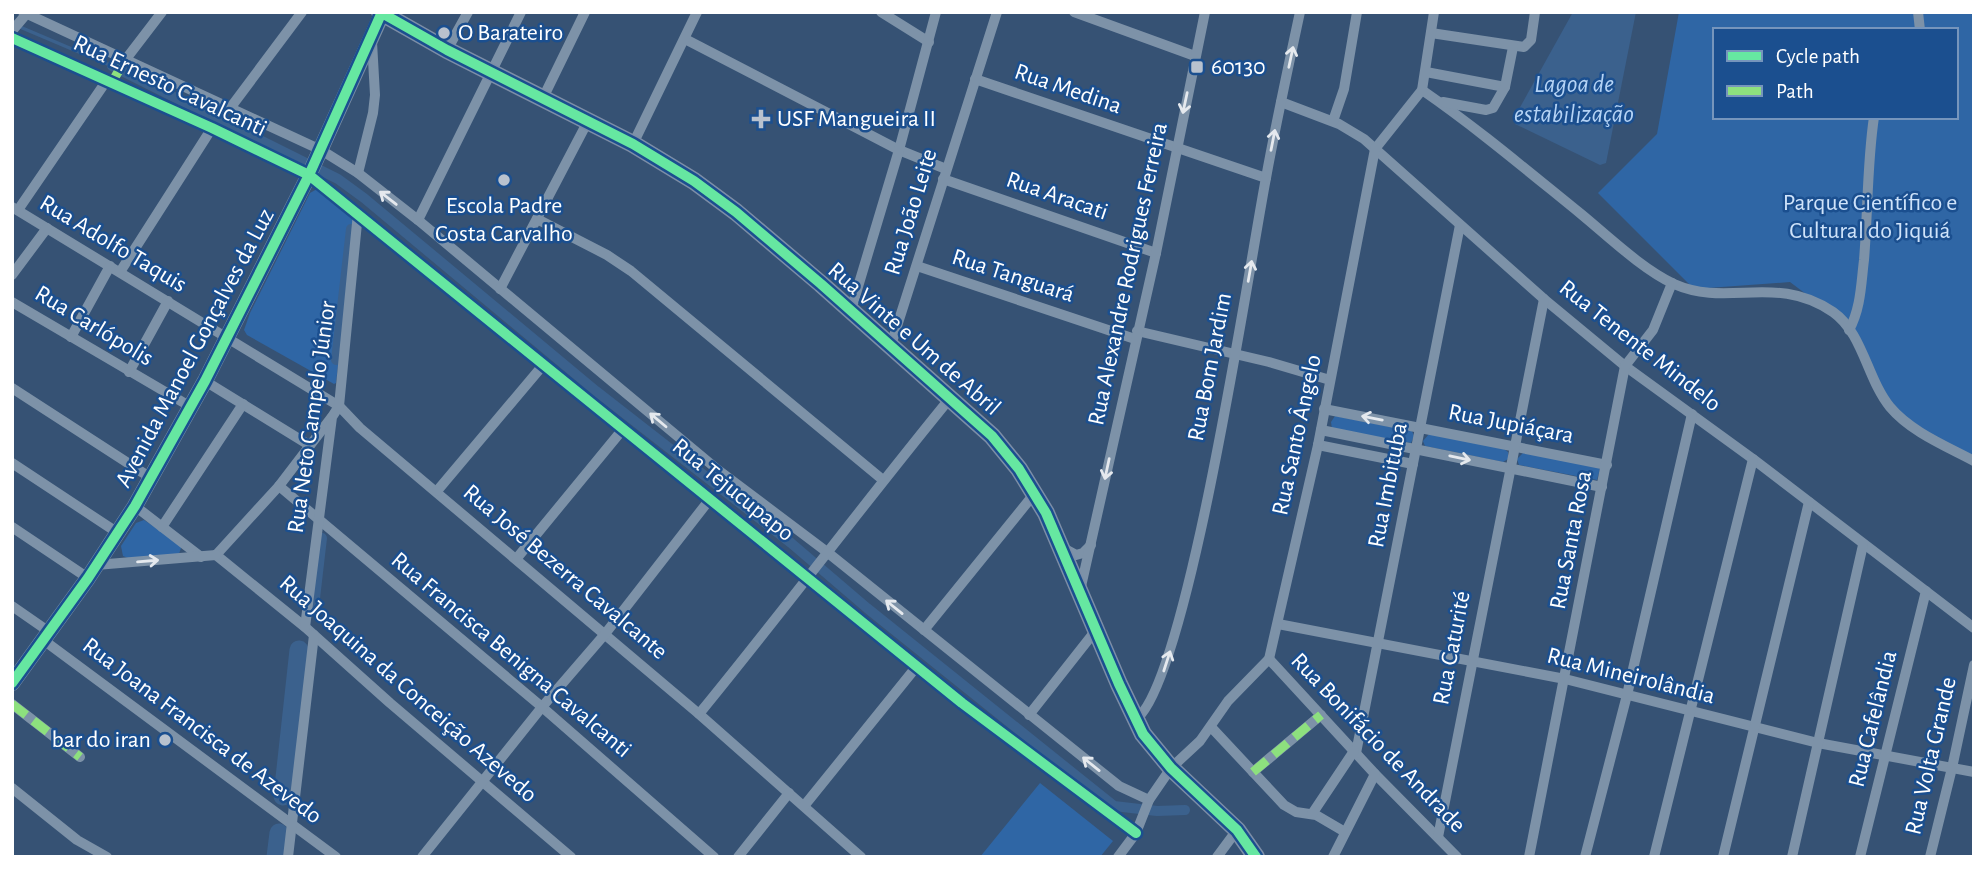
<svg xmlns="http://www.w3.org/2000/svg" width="1986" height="869" viewBox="0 0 1986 869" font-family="'Alegreya Sans',sans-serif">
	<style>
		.green { fill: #2f66a5; fill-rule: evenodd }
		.water { fill: #3b618d }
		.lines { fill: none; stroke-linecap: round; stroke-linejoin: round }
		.stream { stroke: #3b618d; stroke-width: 3.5 }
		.canal { stroke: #3b618d; stroke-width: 10 }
		.river { stroke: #3b618d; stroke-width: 19 }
		.pedestrian { stroke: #7d92a8; stroke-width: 9 }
		.minor { stroke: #7d92a8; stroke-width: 10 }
		.secondary { stroke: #798da4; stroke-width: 16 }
		.primary { stroke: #7d8ea7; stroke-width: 18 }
		.quiet { stroke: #8de07e; stroke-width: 9; stroke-dasharray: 18 9; stroke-linecap: butt }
		.cycleway-casing { stroke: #1b4f8f; stroke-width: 15 }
		.cycleway { stroke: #66e7a1; stroke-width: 10 }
		.oneway { stroke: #e5e9ee }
		.poi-dot { fill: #b9c2ce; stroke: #1b4f8f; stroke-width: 2.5 }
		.labels { text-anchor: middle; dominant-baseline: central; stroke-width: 5; stroke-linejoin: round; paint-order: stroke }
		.poi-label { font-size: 24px; fill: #fff; stroke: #1b4f8f; text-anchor: start }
		.street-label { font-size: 24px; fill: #fff; stroke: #1b4f8f }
		.park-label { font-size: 24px; fill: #cfe3fa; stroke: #1b4f8f }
		.water-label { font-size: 26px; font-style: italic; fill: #b5d3f5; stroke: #1b4f8f }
	</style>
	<rect width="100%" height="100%" fill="#365274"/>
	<g class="green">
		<path d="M1679,12h295v447l-86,-50 -45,-87 -53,-40 -96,7 -96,-96 59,-59zM1715,30h241v87h-241z"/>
		<path d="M317,189l35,25 2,11 -18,158 -2,1 -87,-49 -3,-5 6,-17 60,-120z"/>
		<path d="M1335,416l77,15 2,5 -3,7 -79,-14 -1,-7z"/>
		<path d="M1429,434l75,15 4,3v7l-5,3 -78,-16 -2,-5z"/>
		<path d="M1523,453l75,14 2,2 -3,11 -78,-15 -2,-6z"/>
		<path d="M144,520l38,25 -3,9 -51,4 -5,-2 -2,-10 15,-23z"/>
		<path d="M1040,783l73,58 -13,16h-120z"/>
	</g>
	<path class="water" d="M1573,12h63l-30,151 -6,2 -85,-41 -1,-6z"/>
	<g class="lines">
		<path class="stream" d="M20,27l92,39"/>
		<g class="canal">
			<path d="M112,66l226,113 26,19 232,193 195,152 76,65 247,198 43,5 28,-1"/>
			<path d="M336,360l15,-131"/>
			<path d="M314,607l8,-69"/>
		</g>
		<g class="river">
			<path d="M283,796l16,-146"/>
			<path d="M276,857l3,-24"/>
		</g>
		<path class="pedestrian" d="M112,82l14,-23"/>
		<g class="minor">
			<path d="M23,12l298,138 37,23 60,47 300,250 109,82 292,234 30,14"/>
			<path d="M881,12l48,30"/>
			<path d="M1074,12l121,44"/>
			<path d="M1918,12l2,18"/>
			<path d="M12,31l16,-19"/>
			<path d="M1431,33l93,14 7,-7 4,-28"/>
			<path d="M12,38l200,90 97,47 653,528 174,130"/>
			<path d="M685,39l214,111 47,19"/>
			<path d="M447,50l21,-38"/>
			<path d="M126,59l36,-47"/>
			<path d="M1426,72l79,15"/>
			<path d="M975,79l291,99"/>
			<path d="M1422,90c55,38 107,82 159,124 28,23 61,55 93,70 54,24 102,-11 159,28 30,21 34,67 57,95 21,25 56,39 84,54"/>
			<path d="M543,98l42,-86"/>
			<path d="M1281,102l58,22 25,15 180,160 81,67 128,93 221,169"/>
			<path d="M1443,102l43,8 7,-2 12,-21 8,-40"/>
			<path d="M231,107l71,-95"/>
			<path d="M1333,121l11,-32 13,-77"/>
			<path d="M633,144l64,-132"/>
			<path d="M358,173l15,-60 2,-18 -3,-53"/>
			<path d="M943,179l213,74"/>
			<path d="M12,207l327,199 21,22 339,286 162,143"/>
			<path d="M18,210l89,-130"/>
			<path d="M537,219l70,36 24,16 252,209"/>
			<path d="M418,220l103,-208"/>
			<path d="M917,266l218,73"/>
			<path d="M120,272l92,-144"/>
			<path d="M12,275l35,-47"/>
			<path d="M500,289l88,-168"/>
			<path d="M12,302l179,105"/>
			<path d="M851,310l48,-160 37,-138"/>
			<path d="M1849,330c12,-22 12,-46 15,-70 4,-48 3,-96 10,-143"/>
			<path d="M1137,331l132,31 61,18"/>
			<path d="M71,337l39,-71"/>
			<path d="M891,345l106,-333"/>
			<path d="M129,372l39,-71"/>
			<path d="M205,381l104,64"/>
			<path d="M12,388l139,90"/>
			<path d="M1324,409l283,56"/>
			<path d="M1321,430l281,57"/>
			<path d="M1318,445l95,19"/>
			<path d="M12,463l106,70"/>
			<path d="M279,486l263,221 172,150"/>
			<path d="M437,491l107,-127"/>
			<path d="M135,506l66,51"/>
			<path d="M12,527l76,51"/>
			<path d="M162,527l81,-123"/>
			<path d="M1063,548l13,7 7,-2 8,-8"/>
			<path d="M216,555l89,72 85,76 181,154"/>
			<path d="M216,555l63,-69 52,-68"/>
			<path d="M517,558l106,-129"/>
			<path d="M96,565l120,-10"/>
			<path d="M1080,591l76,-338 49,-241"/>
			<path d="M12,606l36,25"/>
			<path d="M1278,624l287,55 253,64 156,29"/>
			<path d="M305,627l27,-210 7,-11 19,-193"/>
			<path d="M924,630l111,-137"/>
			<path d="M42,639l294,218"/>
			<path d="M1269,659l106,115 82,83"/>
			<path d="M12,704l68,53"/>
			<path d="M699,714c86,-105 166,-212 252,-317"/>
			<path d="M1029,715l67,-85"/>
			<path d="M1135,720c52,-33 115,-460 131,-542 10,-55 22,-110 34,-166"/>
			<path d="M1211,727l73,78 12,7 20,3 29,17"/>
			<path d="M1356,753l104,-528"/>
			<path d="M1253,772l68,-57"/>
			<path d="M12,788l65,52 30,17"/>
			<path d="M804,806l113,-140"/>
			<path d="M1312,814l42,-63"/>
			<path d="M1438,837l106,-538"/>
			<path d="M288,857l26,-222"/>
			<path d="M422,857l120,-150 63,-73 105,-135"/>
			<path d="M738,857l51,-64"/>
			<path d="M1118,857l18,-24 13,-33 22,-32 29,-27 28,-40 41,-42 49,-214 57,-296 47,-59 12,-78"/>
			<path d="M1217,857l20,-27"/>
			<path d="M1333,857l42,-83"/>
			<path d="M1529,857l96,-491 28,-36 19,-47"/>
			<path d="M1585,857l42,-162 65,-281"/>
			<path d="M1654,857l99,-398"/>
			<path d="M1723,857l86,-355"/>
			<path d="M1792,857l71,-312"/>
			<path d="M1860,857l66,-266"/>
			<path d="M1930,857l22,-89 22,-103"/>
		</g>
		<path class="secondary" d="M12,683l76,-105 47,-72 70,-125 104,-206 73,-161"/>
		<path class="primary" d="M380,12l67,38 186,94 61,37 42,31 85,72 171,152 27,33 27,44 73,171 24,50 28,34 66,62 19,27"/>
		<g class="quiet">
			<path d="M112,82l14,-23"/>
			<path d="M12,704l68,53"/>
			<path d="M1253,772l68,-57"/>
		</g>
		<g class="cycleway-casing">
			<g id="cycleway">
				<path d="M380,12l67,38 186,94 61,37 42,31 85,72 171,152 27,33 27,44 73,171 24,50 28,34 66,62 19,27"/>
				<path d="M12,38l200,90 97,47 653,528 174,130"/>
				<path d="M12,683l76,-105 47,-72 70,-125 104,-206 73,-163"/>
			</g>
		</g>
		<use href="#cycleway" class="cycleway"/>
	</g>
	<defs><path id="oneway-shaft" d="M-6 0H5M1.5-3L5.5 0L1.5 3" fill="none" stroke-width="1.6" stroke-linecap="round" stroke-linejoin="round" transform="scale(1.75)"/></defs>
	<g class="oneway">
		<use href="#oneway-shaft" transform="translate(1291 57) rotate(-78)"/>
		<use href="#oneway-shaft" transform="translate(1185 103) rotate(102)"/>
		<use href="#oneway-shaft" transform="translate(1273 140) rotate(-79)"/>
		<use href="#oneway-shaft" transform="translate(388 198) rotate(-142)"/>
		<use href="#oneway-shaft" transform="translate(1250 271) rotate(-80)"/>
		<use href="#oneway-shaft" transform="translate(1372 418) rotate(-169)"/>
		<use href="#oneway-shaft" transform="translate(658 420) rotate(-140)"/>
		<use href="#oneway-shaft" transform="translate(1460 458) rotate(12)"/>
		<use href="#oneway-shaft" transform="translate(1107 469) rotate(102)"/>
		<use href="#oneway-shaft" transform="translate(148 561) rotate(-5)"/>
		<use href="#oneway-shaft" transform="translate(894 607) rotate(-141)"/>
		<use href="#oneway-shaft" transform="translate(1167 661) rotate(-72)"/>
		<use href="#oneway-shaft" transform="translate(1091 764) rotate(-141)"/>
	</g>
	<g class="poi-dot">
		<circle cx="444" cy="33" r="7"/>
		<rect x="1190" y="60" width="14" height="14" rx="3.5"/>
		<path d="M757.5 108.5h7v7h7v7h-7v7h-7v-7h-7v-7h7z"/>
		<circle cx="504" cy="180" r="7"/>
		<circle cx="165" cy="740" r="7"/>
	</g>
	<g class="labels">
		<g class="poi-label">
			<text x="458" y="33">O Barateiro</text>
			<text x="1211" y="67">60130</text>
			<text x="777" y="119">USF Mangueira II</text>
			<text x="504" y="206" text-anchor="middle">Escola Padre<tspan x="504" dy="28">Costa Carvalho</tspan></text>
			<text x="151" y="740" text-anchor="end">bar do iran</text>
		</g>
		<g class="street-label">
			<text transform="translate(170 86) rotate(25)">Rua Ernesto Cavalcanti</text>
			<text transform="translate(1068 89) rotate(19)">Rua Medina</text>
			<text transform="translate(1057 196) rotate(19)">Rua Aracati</text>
			<text transform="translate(911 212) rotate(-73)">Rua João Leite</text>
			<text transform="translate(113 244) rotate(31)">Rua Adolfo Taquis</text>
			<text transform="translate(1128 274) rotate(-78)">Rua Alexandre Rodrigues Ferreira</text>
			<text transform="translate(1013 276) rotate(18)">Rua Tanguará</text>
			<text transform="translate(94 326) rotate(31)">Rua Carlópolis</text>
			<text transform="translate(914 339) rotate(41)">Rua Vinte e Um de Abril</text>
			<text transform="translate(1640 346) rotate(38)">Rua Tenente Mindelo</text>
			<text transform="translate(195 348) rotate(-62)">Avenida Manoel Gonçalves da Luz</text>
			<text transform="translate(1210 367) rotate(-79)">Rua Bom Jardim</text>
			<text transform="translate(312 417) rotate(-82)">Rua Neto Campelo Júnior</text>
			<text transform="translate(1511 424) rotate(11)">Rua Jupiáçara</text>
			<text transform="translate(1297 435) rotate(-78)">Rua Santo Ângelo</text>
			<text transform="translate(1388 485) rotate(-79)">Rua Imbituba</text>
			<text transform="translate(733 490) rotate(39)">Rua Tejucupapo</text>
			<text transform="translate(1571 540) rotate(-79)">Rua Santa Rosa</text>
			<text transform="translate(565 572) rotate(40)">Rua José Bezerra Cavalcante</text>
			<text transform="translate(1452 648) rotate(-79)">Rua Caturité</text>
			<text transform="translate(511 655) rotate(40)">Rua Francisca Benigna Cavalcanti</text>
			<text transform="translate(1631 676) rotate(14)">Rua Mineirolândia</text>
			<text transform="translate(408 689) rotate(41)">Rua Joaquina da Conceição Azevedo</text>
			<text transform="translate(1873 719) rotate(-76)">Rua Cafelândia</text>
			<text transform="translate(202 731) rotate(37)">Rua Joana Francisca de Azevedo</text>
			<text transform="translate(1378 743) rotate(46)">Rua Bonifácio de Andrade</text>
			<text transform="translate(1931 756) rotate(-77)">Rua Volta Grande</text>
		</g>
		<g class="park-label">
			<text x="1870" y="203">Parque Científico e<tspan x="1870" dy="28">Cultural do Jiquiá</tspan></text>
		</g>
		<g class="water-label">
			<text x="1574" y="84">Lagoa de<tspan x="1574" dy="30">estabilização</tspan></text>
		</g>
	</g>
	<rect width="1986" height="869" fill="none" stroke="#ffffff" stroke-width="28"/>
	<rect x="1713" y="28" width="245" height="91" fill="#1b4f8f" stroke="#7695bc" stroke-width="2"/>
	<rect x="1727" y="51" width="35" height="10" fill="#66e7a1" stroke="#7695bc" stroke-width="2"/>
	<text x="1776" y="63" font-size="21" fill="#ffffff">Cycle path</text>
	<rect x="1727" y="86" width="35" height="10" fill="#8de07e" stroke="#7695bc" stroke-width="2"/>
	<text x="1776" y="98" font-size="21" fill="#ffffff">Path</text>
</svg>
